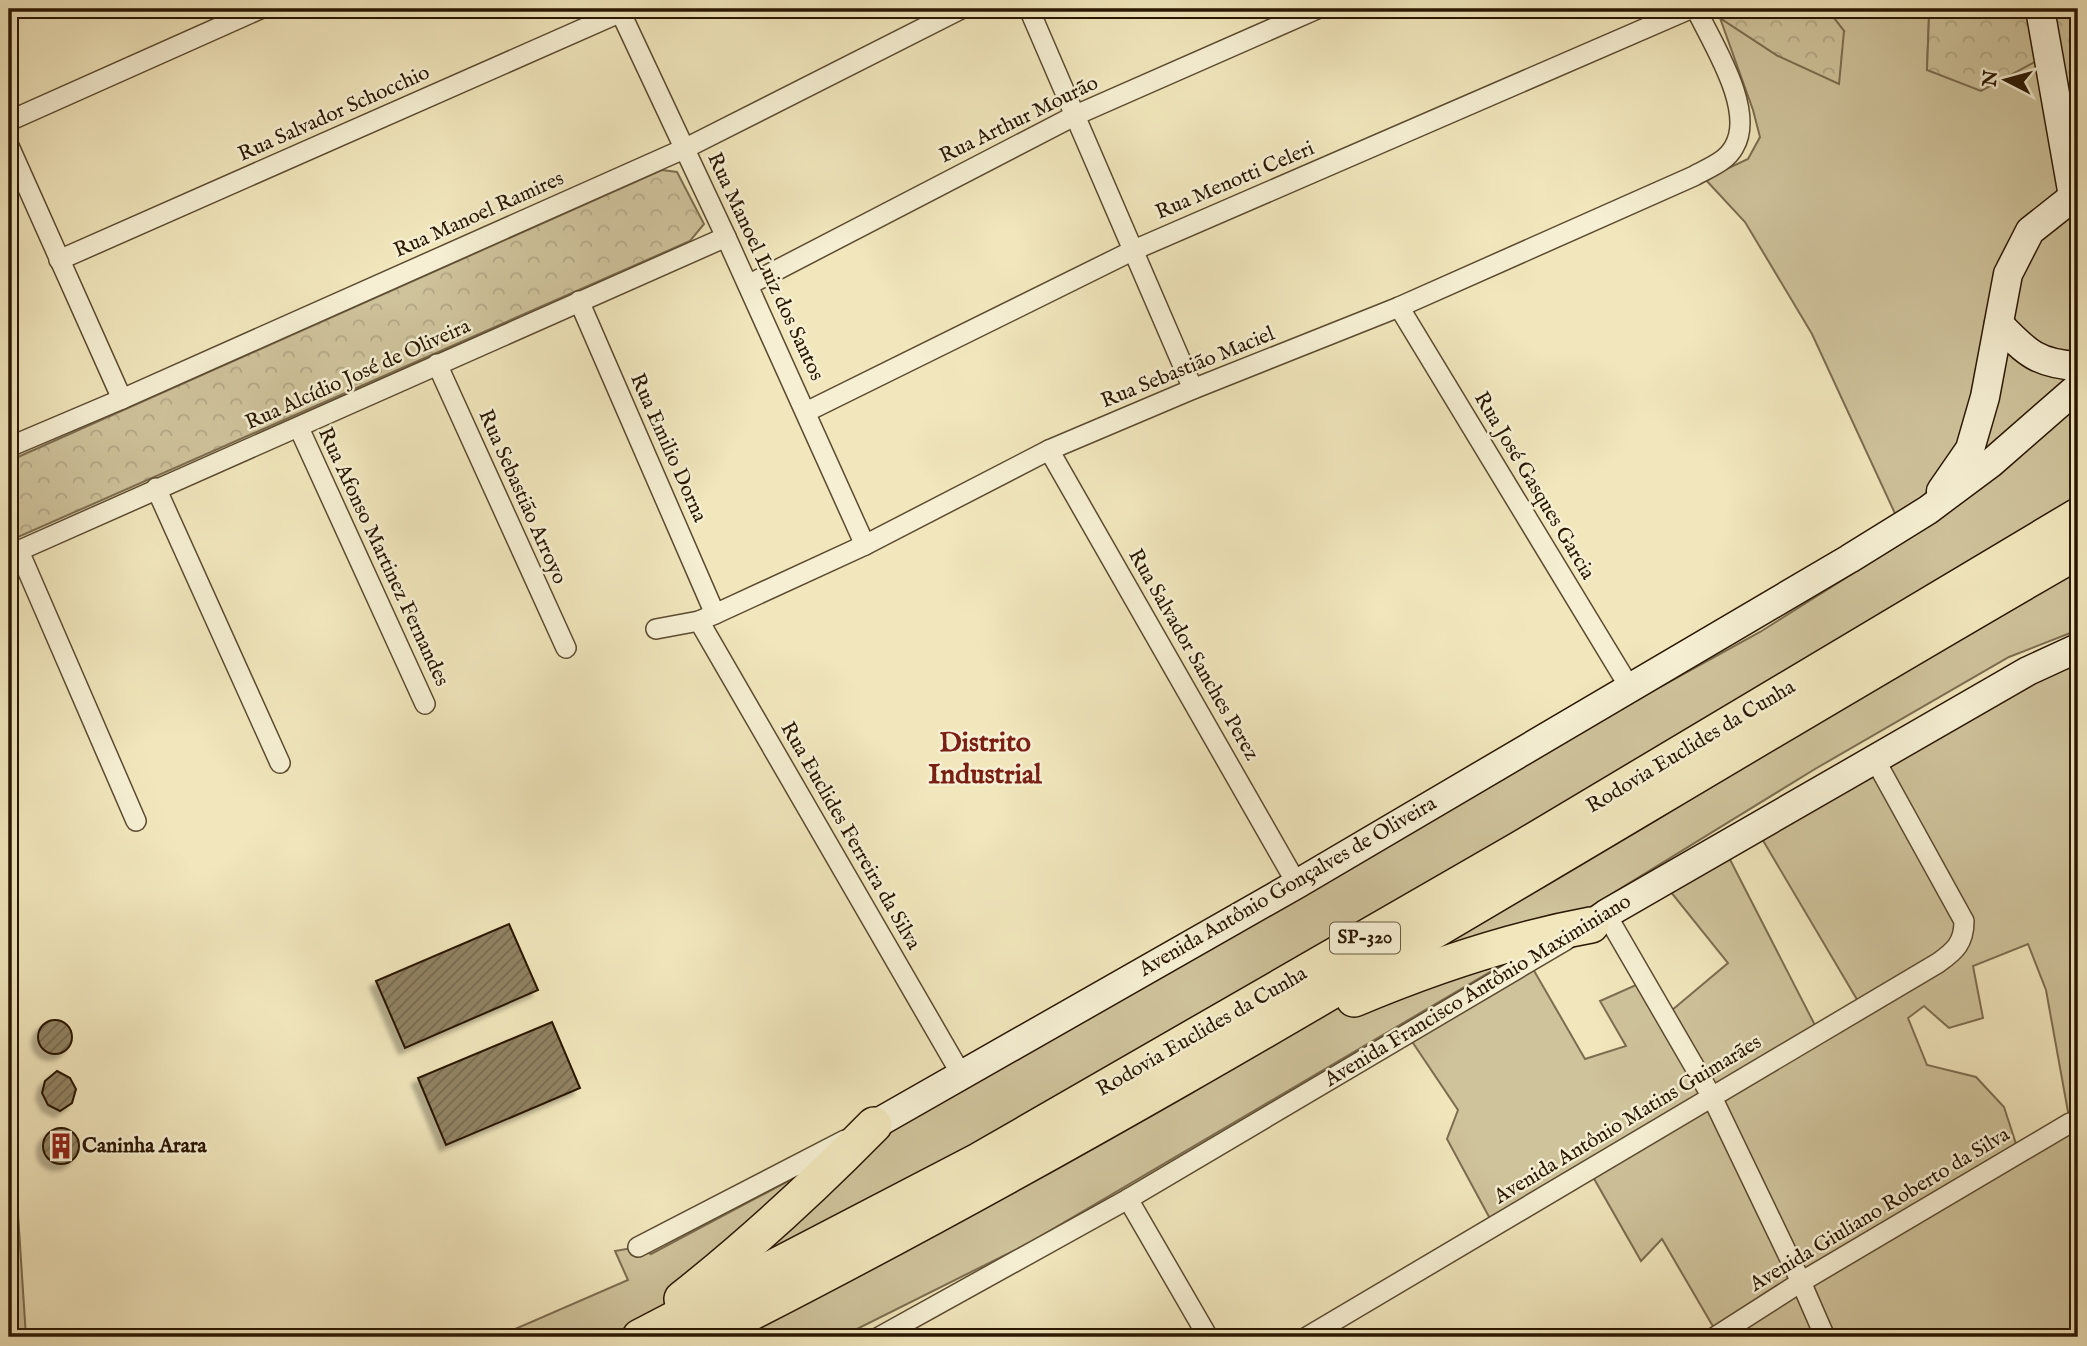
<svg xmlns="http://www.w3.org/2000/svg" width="2087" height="1346" viewBox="0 0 2087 1346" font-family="'IM FELL English',serif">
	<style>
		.grass { fill: #cfc39c; stroke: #7c6d4f; stroke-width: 2; fill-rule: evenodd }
		.park { fill: url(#park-crowns); stroke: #7c6d4f; stroke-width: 2 }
		.building { fill: url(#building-hatch); stroke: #291702; stroke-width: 2; filter: url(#shadow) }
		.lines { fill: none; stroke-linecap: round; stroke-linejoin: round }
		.minor-casing { stroke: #5b4b30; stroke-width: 22 }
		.secondary-casing { stroke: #291702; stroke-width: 31 }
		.motorway-casing { stroke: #291702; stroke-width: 38 }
		.path { stroke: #291702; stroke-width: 3.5; stroke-dasharray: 2 3.5; stroke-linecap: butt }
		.minor { stroke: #f6efd3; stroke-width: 19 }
		.secondary { stroke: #f6efd3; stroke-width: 28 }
		.motorway { stroke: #f1e6bc; stroke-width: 35 }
		.labels { text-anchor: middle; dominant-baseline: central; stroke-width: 5; stroke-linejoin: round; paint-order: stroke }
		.shield { fill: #f6efd3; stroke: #665841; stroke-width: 2 }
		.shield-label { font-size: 19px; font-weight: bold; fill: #291702 }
		.street-label { font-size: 21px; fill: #291702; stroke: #f6efd3 }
		.poi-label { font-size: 21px; font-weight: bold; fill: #291702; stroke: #f6efd3; text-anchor: start }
		.district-label { font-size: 28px; font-weight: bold; fill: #7a1f14; stroke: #f6efd3 }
	</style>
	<defs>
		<pattern id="park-crowns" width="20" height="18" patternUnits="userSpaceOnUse" patternTransform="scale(1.75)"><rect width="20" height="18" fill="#cfc39c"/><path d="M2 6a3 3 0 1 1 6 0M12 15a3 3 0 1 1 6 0" fill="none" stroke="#b2a785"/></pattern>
		<pattern id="building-hatch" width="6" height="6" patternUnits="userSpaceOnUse" patternTransform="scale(1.75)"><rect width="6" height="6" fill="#918363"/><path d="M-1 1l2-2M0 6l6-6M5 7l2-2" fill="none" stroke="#766a4f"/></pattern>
		<filter id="shadow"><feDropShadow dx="-6" dy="6" stdDeviation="2" flood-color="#0004"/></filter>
	</defs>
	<rect width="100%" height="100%" fill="#f1e6bc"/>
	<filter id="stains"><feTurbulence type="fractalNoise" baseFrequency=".00286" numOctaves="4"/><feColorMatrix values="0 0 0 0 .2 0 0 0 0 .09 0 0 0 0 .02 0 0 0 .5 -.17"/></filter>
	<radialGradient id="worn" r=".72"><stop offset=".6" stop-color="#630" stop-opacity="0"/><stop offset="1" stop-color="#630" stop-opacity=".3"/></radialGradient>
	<g class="grass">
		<path d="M1827,9h98l4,7 -2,54 117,-13 34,198v118l-86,81 -94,66 -86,-186 -67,-112 -40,-43 43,-20 12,-22 -7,-27 -33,-92 58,38 66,-25z"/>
		<path d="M2078,402v228l-69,27 -194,112 -267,164 -36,26 -483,284 -188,94h-344l131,-57 -13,-29 23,-4 13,7 333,-177 587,-341 189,-104 170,-107 101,-79z"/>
		<path d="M2078,648v689h-363l3,-2 -56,-96 -21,22 -52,-91 -95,56 -47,-87 11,-29 -51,-76 122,-72 56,97 41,-13 -26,-45 45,-20 20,35 63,-53 -66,-82 61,-35 96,187 43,-25 -107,-181zM2028,944l18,46 24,133 -51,30 -15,-46 -28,-30 -49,-12 -19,-47 16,-12 25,22 34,-10 -10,-52z"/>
		<path d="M9,1075l17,262h-17z"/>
	</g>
	<g class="park">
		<path d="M1713,9h114l17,22 -5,53 -61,-28 -58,-38z"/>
		<path d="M1925,9h153v191l-34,-143 -63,34 -54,-21 2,-54z"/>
		<path d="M662,170l15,2 27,52 -14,17 -681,300v-80z"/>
	</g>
	<g class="building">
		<path d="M509,924l29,66 -133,58 -29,-67z"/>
		<circle cx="55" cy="1037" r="17"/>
		<path d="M552,1022l28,66 -134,57 -28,-67z"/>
		<path d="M57,1071l13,7 6,11 -4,14 -12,8 -12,-6 -6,-12 3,-12z"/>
		<circle cx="61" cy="1146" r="18"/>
	</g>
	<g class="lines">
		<g class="minor-casing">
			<g id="minor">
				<path d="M619,9l107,228 139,308"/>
				<path d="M1029,9l164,380"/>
				<path d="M9,121l251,-112"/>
				<path d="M9,146l113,253"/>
				<path d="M59,260l569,-251"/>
				<path d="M748,285l328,-170 241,-106"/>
				<path d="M579,301l136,313"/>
				<path d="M1399,307l231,381"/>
				<path d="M437,364l129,284"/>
				<path d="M806,412l328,-162 556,-241"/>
				<path d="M299,428l126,276"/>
				<path d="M9,447l113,-48 564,-251 275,-139"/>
				<path d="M1049,450l248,434"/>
				<path d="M156,488l124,275"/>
				<path d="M19,551l117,270"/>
				<path d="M9,555l717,-318"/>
				<path d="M699,621l262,453"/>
				<path d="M656,629l43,-8 16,-7 150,-69 184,-95 144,-61 206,-82 295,-131c14,-8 32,-14 40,-29 22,-37 -22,-104 -38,-138"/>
				<path d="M1606,914l106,183 89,185 24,55"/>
				<path d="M1128,1199l80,138"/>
				<path d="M638,1247l207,-107"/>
				<path d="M879,1337l249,-138 438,-259"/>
				<path d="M1307,1337l631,-374c17,-12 26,-20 26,-42l-90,-163"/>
				<path d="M1715,1337l86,-55 269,-159"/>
			</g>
		</g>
		<g class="secondary-casing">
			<g id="secondary">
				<path d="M2040,9l33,187"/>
				<path d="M1999,324c27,28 38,40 79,42"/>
				<path d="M1941,491l29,-42 15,-52 23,-123 22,-43 48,-38"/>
				<path d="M1591,925l15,-11 422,-243 50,-23"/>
				<path d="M874,1125l423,-241 552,-325 79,-49 63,-47 87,-76"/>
			</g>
		</g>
		<g class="motorway-casing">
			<g id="motorway">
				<path d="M1354,999c76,-32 156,-59 237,-74"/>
				<path d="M682,1299c68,-54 131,-112 192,-174"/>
				<path d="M640,1337l340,-177 540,-311 558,-333"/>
				<path d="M703,1337c472,-238 918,-523 1375,-786"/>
			</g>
		</g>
		<path class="path" d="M2068,9l10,21"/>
		<use href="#minor" class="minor"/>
		<use href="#secondary" class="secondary"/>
		<use href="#motorway" class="motorway"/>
	</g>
	<defs>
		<g id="building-bare" transform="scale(2.1)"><path d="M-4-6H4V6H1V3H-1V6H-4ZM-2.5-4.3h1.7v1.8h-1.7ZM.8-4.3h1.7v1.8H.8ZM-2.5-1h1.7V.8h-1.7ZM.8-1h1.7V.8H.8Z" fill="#8f2418" stroke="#f6efd3" stroke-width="2.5" paint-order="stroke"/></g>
	</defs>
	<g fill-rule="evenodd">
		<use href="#building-bare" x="61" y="1146"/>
	</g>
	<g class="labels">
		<rect class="shield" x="1330" y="922.5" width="70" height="31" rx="5"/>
		<g class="shield-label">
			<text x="1365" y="938">SP-320</text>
		</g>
		<g class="street-label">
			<text transform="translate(334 114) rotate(-24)">Rua Salvador Schocchio</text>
			<text transform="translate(1019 120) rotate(-26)">Rua Arthur Mourão</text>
			<text transform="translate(1235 181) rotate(-23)">Rua Menotti Celeri</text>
			<text transform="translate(479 215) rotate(-24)">Rua Manoel Ramires</text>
			<text transform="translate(765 267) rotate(65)">Rua Manoel Luiz dos Santos</text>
			<text transform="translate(1188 368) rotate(-22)">Rua Sebastião Maciel</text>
			<text transform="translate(358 375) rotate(-24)">Rua Alcídio José de Oliveira</text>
			<text transform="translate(668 448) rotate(66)">Rua Emilio Dorna</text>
			<text transform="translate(1534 486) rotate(59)">Rua José Gasques Garcia</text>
			<text transform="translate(522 497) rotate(66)">Rua Sebastião Arroyo</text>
			<text transform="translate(383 557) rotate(65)">Rua Afonso Martinez Fernandes</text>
			<text transform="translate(1193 655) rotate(60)">Rua Salvador Sanches Perez</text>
			<text transform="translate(1691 747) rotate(-31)">Rodovia Euclides da Cunha</text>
			<text transform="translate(850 836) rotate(60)">Rua Euclides Ferreira da Silva</text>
			<text transform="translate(1288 887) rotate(-30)">Avenida Antônio Gonçalves de Oliveira</text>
			<text transform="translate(1478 991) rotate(-31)">Avenida Francisco Antônio Maximiniano</text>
			<text transform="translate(1202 1032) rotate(-30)">Rodovia Euclides da Cunha</text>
			<text transform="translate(1628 1120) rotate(-31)">Avenida Antônio Matins Guimarães</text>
			<text transform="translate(1880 1210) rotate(-31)">Avenida Giuliano Roberto da Silva</text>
		</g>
		<g class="poi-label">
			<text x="82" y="1146">Caninha Arara</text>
		</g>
		<g class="district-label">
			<text x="985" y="743">Distrito<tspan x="985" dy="32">Industrial</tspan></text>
		</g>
	</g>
	<rect width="2087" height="1346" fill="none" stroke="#f1e6bc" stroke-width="35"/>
	<rect x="10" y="10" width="2066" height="1325" fill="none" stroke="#291702" stroke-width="3.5"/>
	<rect x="18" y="18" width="2052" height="1311" fill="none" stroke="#291702" stroke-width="2"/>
	<g transform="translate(2006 80) rotate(276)" stroke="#f6efd3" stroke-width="5" paint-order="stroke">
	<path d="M0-5L12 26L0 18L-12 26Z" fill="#291702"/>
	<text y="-10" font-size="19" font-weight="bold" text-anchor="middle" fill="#291702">N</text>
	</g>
	<rect width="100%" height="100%" filter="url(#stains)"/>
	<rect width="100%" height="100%" fill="url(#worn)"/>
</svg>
